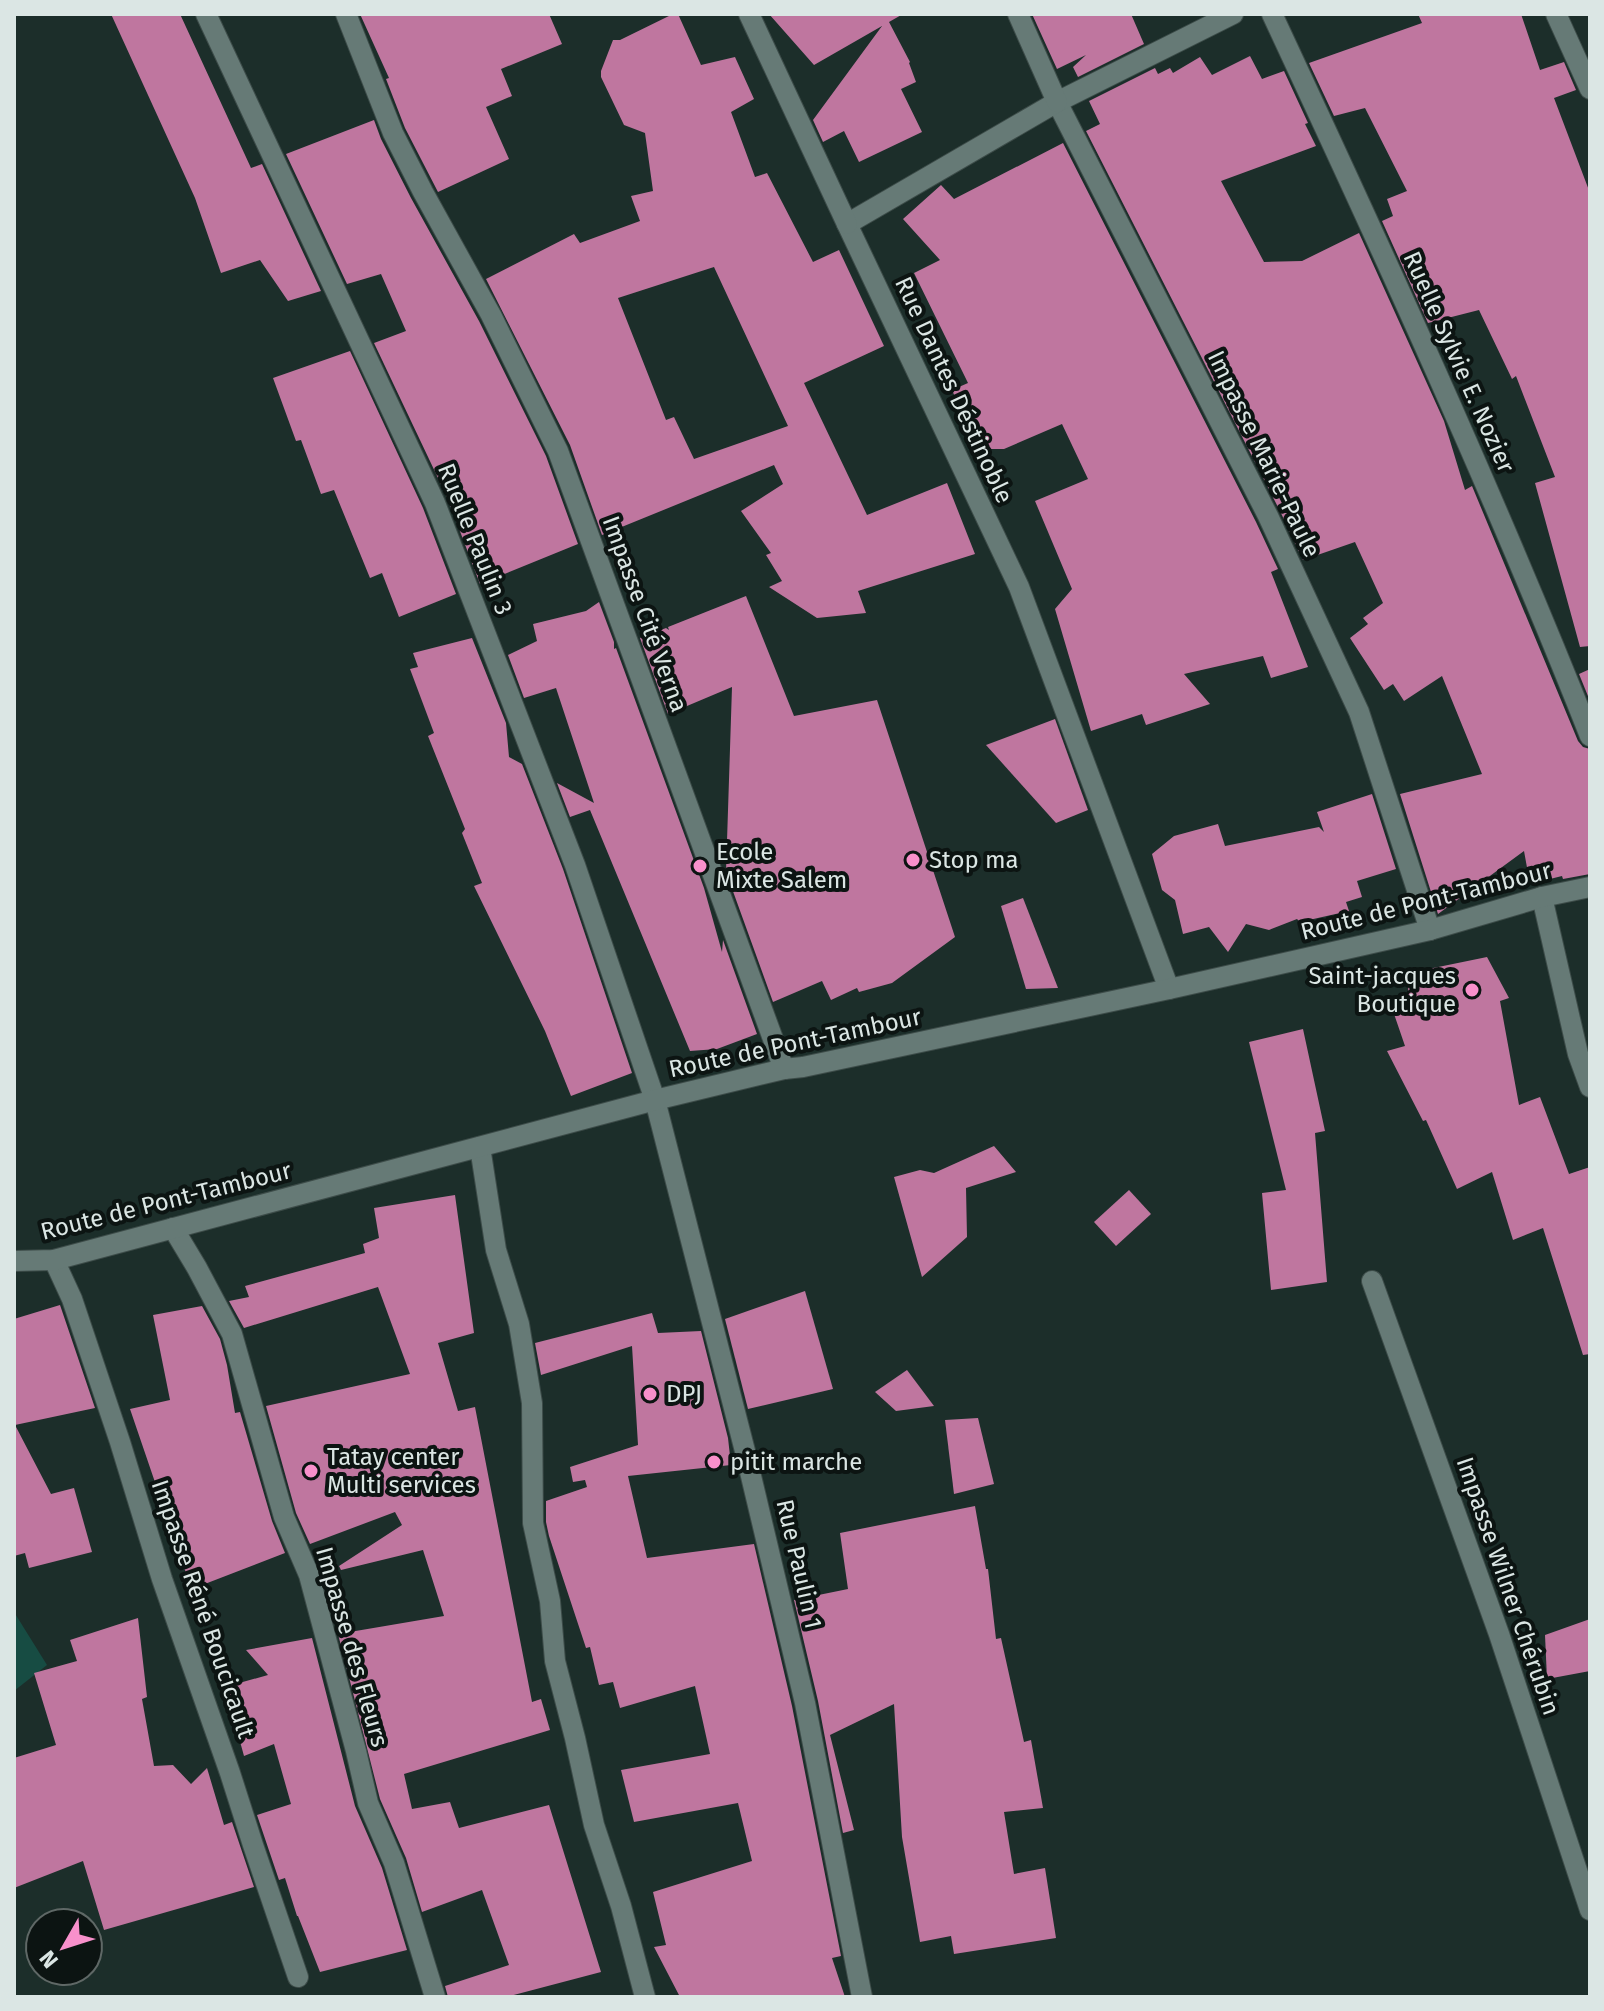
<svg xmlns="http://www.w3.org/2000/svg" width="1604" height="2011" viewBox="0 0 1604 2011" font-family="'Fira Sans',sans-serif">
	<style>
		.green { fill: #174c43 }
		.building { fill: #bf769f; fill-rule: evenodd }
		.lines { fill: none; stroke-linecap: round; stroke-linejoin: round }
		.lane-casing { stroke: #3d4c49; stroke-width: 22 }
		.street-casing { stroke: #3d4c49; stroke-width: 22 }
		.lane { stroke: #667a76; stroke-width: 20 }
		.street { stroke: #667a76; stroke-width: 20 }
		.poi-dot { fill: #f890cb; stroke: #0c1412; stroke-width: 3 }
		.labels { text-anchor: middle; dominant-baseline: central; stroke-width: 8; stroke-linejoin: round; paint-order: stroke }
		.street-label { font-size: 24px; fill: #dbe6e4; stroke: #0c1412 }
		.poi-label { font-size: 24px; fill: #dbe6e4; stroke: #0c1412; text-anchor: start }
	</style>
	<rect width="100%" height="100%" fill="#1c2e2a"/>
	<path class="green" d="M14,1612l33,53 -33,26z"/>
	<g class="building">
		<path d="M111,14h69l71,154 11,-4 59,127 -33,10 -28,-41 -39,13 -26,-75z"/>
		<path d="M360,14h189l13,30 -61,25 11,27 -26,11 23,52 -71,33 -33,-64 -19,-49 3,-1z"/>
		<path d="M673,14h5l23,51 34,-8 19,42 -23,13 24,65 12,-4 46,89 26,-12 45,96 -80,37 63,132 80,-32 28,71 -117,37 8,22 -49,5 -48,-31 13,-6 -16,-26 5,-2 -30,-42 42,-27 -9,-19 -172,70 -32,-90 -84,-166 88,-45 6,9 60,-22 -9,-25 22,-5 -8,-58 -21,-8 -23,-48v-6l12,-31h7zM714,267l74,159 -94,33 -20,-42 -8,3 -48,-122z"/>
		<path d="M769,14h134l-14,8 21,40 -1,1 7,19 -15,7 21,43 -63,30 -15,-31 -21,11 -10,-22 69,-94 -68,39z"/>
		<path d="M1032,14h99l13,30 -66,33 -5,-10 13,-12 -29,14z"/>
		<path d="M1418,14h103l19,56 24,-8 12,28 -22,8 36,95v453l-10,1 -45,-164 20,-6 -39,-101 -4,3 -33,-69 -51,13 -46,-102 11,-5 -6,-17 20,-8 -42,-83 -31,8 -25,-53 113,-40z"/>
		<path d="M1250,56l12,23 22,-8 24,52 -3,1 11,22 -95,35 43,81 38,-1 57,-28 85,188 21,69 7,-4 106,255 5,6 7,2v125l-27,5 -1,-3 -32,8 -6,-33 -86,63 -38,-120 82,-20 -40,-98 -38,25 -11,-17 -9,6 -34,-52 18,-14 -5,-6 20,-15 -28,-61 -52,18 -23,-49 -194,-380 14,-7 -11,-23 66,-33 3,6 12,-6 3,5 27,-16 12,18z"/>
		<path d="M374,120l7,19 30,59 68,123 67,135 32,88 -98,40 -33,-87 -73,-154 32,-12 -25,-57 -34,10 -61,-130z"/>
		<path d="M1063,143l193,379 22,47 -7,3 37,95 -37,11 -8,-22 -79,18 26,30 -64,21 -4,-11 -51,17 -36,-122 17,-20 -37,-88 53,-22 -26,-55 -58,25h-27l-25,-59 16,-7 -54,-110 26,-13 -37,-41 38,-34 13,14z"/>
		<path d="M350,351l73,157 33,86 -57,23 -17,-44 -12,5 -36,-88 -13,4 -20,-54 -5,1 -23,-63z"/>
		<path d="M746,596l48,120 83,-16 78,237 -63,46 -33,9 -2,-4 -26,12 -9,-19 -49,21 -47,-130 6,-185 -64,27 -28,-76 26,-10 3,2 -1,-3z"/>
		<path d="M599,602l15,40v7l2,-1 88,240 18,64 1,-12 34,94 -40,15 -27,2 -100,-241 -20,7 -13,-34 37,20 -38,-115 -32,10 -16,-43 29,-14 -4,-17 53,-13z"/>
		<path d="M472,638l34,85 3,34 13,7 41,105 69,204 -61,23 -26,-65 -71,-145 8,-3 -20,-50 3,-4 -37,-93 6,-3 -24,-64 8,-2 -5,-14z"/>
		<path d="M1590,669v32l-11,-27z"/>
		<path d="M1055,719l33,91 -32,13 -70,-78z"/>
		<path d="M1372,794l24,75 -39,12 5,16 -16,5 3,9 -49,11 -3,-3 -28,11 -23,-6 -18,28 -19,-25 -26,7 -8,-34 -13,-10 -10,-36 22,-18 44,-12 7,22 94,-19 5,5 -7,-20z"/>
		<path d="M1023,898l35,90 -32,1 -25,-83z"/>
		<path d="M1487,957l22,41 -9,3 19,104 21,-8 29,77 21,-7v187l-7,1 -40,-127 -30,12 -21,-68 -35,17 -31,-69 -3,1 -36,-70 18,-5 -12,-35 15,-18 1,-20z"/>
		<path d="M1303,1029l22,102 -10,2 12,149 -56,8 -9,-97 24,-3 -37,-148z"/>
		<path d="M994,1146l22,26 -50,16 1,49 -45,40 -28,-100 26,-7 14,3z"/>
		<path d="M1129,1190l22,24 -35,32 -22,-24z"/>
		<path d="M455,1195l19,138 -36,10 20,68 17,-4 57,295 9,-3 9,31 -146,44 8,35 38,-7 9,26 90,-23 52,167 -95,25h-58l-3,-11 64,-21 -27,-75 -60,22 -16,-54 -26,-59 -42,-165 106,-18 -21,-66 -82,20 -2,-4 63,-41 -7,-13 -85,32 -14,-31 -30,-107 144,-32 -32,-87 -134,41 -15,-27 20,-4 -4,-11 120,-33 -2,-9 16,-6 -5,-30z"/>
		<path d="M805,1291l28,98 -85,20 -23,-90z"/>
		<path d="M60,1305l35,103 -80,17 36,69 23,-6 18,64 -63,16 -4,-15 -11,3v-237z"/>
		<path d="M202,1306l18,33 7,26 8,48 5,-1 32,109 13,32 -88,34 -11,-14 -56,-164 40,-9 -17,-85z"/>
		<path d="M652,1313l6,20 43,-2 27,107 3,27 -103,11 19,82 107,-14 38,162 49,250 -9,2 13,39h-165l-26,-50 12,-2 -13,-53 99,-31 -14,-58 -104,19 -13,-52 89,-16 -15,-68 -75,22 -7,-26 -14,3 -9,-38 -4,1 -37,-112 -3,-14v-21l41,-14 -2,-7 -12,2 -3,-15 68,-22 -6,-99 -91,29 -6,-32z"/>
		<path d="M907,1370l27,36 -38,5 -21,-19z"/>
		<path d="M978,1418l16,66 -40,10 -9,-74z"/>
		<path d="M975,1506l11,63h2l8,70 5,-1 23,104 7,-2 12,68 -39,4 10,62 31,-6 11,70 -102,16 -3,-18 -31,6 -18,-105 -8,-133 -64,31 24,95 -11,3 -25,-132 -24,-101 54,-11 -8,-56z"/>
		<path d="M138,1618l9,79 -5,2 12,67 19,-1 18,19 16,-16 17,57 8,-3 22,65 -150,43 -21,-69 -69,27v-130l42,-13 -22,-72 43,-12 -7,-21z"/>
		<path d="M1590,1619v52l-43,8 -2,-44z"/>
		<path d="M312,1638l43,168 27,62 25,82 -87,22 -22,-56h-1l-12,-38 -6,2 -22,-65 34,-11 -17,-60 -30,12 -19,-69 43,-12 -22,-25z"/>
	</g>
	<g class="lines">
		<g class="lane-casing">
			<g id="lane">
				<path d="M1057,102l211,414 91,196 71,218"/>
				<path d="M1169,989l-150,-402 -172,-363 210,-122 176,-88"/>
			</g>
		</g>
		<g class="street-casing">
			<g id="street">
				<path d="M206,14l229,489 140,362 80,235 91,355 59,248 57,294"/>
				<path d="M346,14l47,119 30,59 68,123 67,136 226,618"/>
				<path d="M749,14l98,210"/>
				<path d="M1018,14l39,88"/>
				<path d="M1272,14c111,238 221,477 318,722"/>
				<path d="M1556,14l34,75"/>
				<path d="M1542,897l36,157 12,33"/>
				<path d="M480,1147l16,103 23,74 13,79 1,120 17,78 5,60 20,77 19,87 27,81 24,91"/>
				<path d="M173,1228l24,40 35,66 52,183 25,58 47,176 12,52 26,60 41,134"/>
				<path d="M54,1260l18,39 48,143 42,137 68,194 23,72 45,132"/>
				<path d="M14,1261l40,-1 601,-160 129,-31 19,-2 366,-78 261,-59 112,-33 48,-10"/>
				<path d="M1372,1281l127,353 91,276"/>
			</g>
		</g>
		<use href="#lane" class="lane"/>
		<use href="#street" class="street"/>
	</g>
	<g class="poi-dot">
		<circle cx="913" cy="860" r="8"/>
		<circle cx="700" cy="866" r="8"/>
		<circle cx="1472" cy="990" r="8"/>
		<circle cx="650" cy="1394" r="8"/>
		<circle cx="714" cy="1462" r="8"/>
		<circle cx="311" cy="1471" r="8"/>
	</g>
	<g class="labels">
		<g class="street-label">
			<text transform="translate(1459 362) rotate(66)">Ruelle Sylvie E. Nozier</text>
			<text transform="translate(954 390) rotate(65)">Rue Dantes Déstinoble</text>
			<text transform="translate(1264 454) rotate(64)">Impasse Marie-Paule</text>
			<text transform="translate(475 539) rotate(68)">Ruelle Paulin 3</text>
			<text transform="translate(645 614) rotate(70)">Impasse Cité Verna</text>
			<text transform="translate(1426 901) rotate(-14)">Route de Pont-Tambour</text>
			<text transform="translate(795 1043) rotate(-12)">Route de Pont-Tambour</text>
			<text transform="translate(166 1201) rotate(-14)">Route de Pont-Tambour</text>
			<text transform="translate(799 1564) rotate(77)">Rue Paulin 1</text>
			<text transform="translate(1508 1586) rotate(71)">Impasse Wilner Chérubin</text>
			<text transform="translate(203 1609) rotate(71)">Impasse Réné Boucicault</text>
			<text transform="translate(352 1647) rotate(74)">Impasse des Fleurs</text>
		</g>
		<g class="poi-label">
			<text x="716" y="852">Ecole<tspan x="716" dy="28">Mixte Salem</tspan></text>
			<text x="929" y="860">Stop ma</text>
			<text x="1456" y="976" text-anchor="end">Saint-jacques<tspan x="1456" dy="28">Boutique</tspan></text>
			<text x="666" y="1394">DPJ</text>
			<text x="327" y="1457">Tatay center<tspan x="327" dy="28">Multi services</tspan></text>
			<text x="730" y="1462">pitit marche</text>
		</g>
	</g>
	<rect width="1604" height="2011" fill="none" stroke="#dbe6e4" stroke-width="32"/>
	<g transform="translate(64 1947) rotate(231)"><circle r="38" fill="#0c1412" stroke="#5f6866" stroke-width="2"/>
	<path d="M0-6L14 30L0 20L-14 30Z" fill="#f890cb"/>
	<text y="-12" font-size="22" font-weight="bold" text-anchor="middle" fill="#dbe6e4">N</text>
	</g>
</svg>
